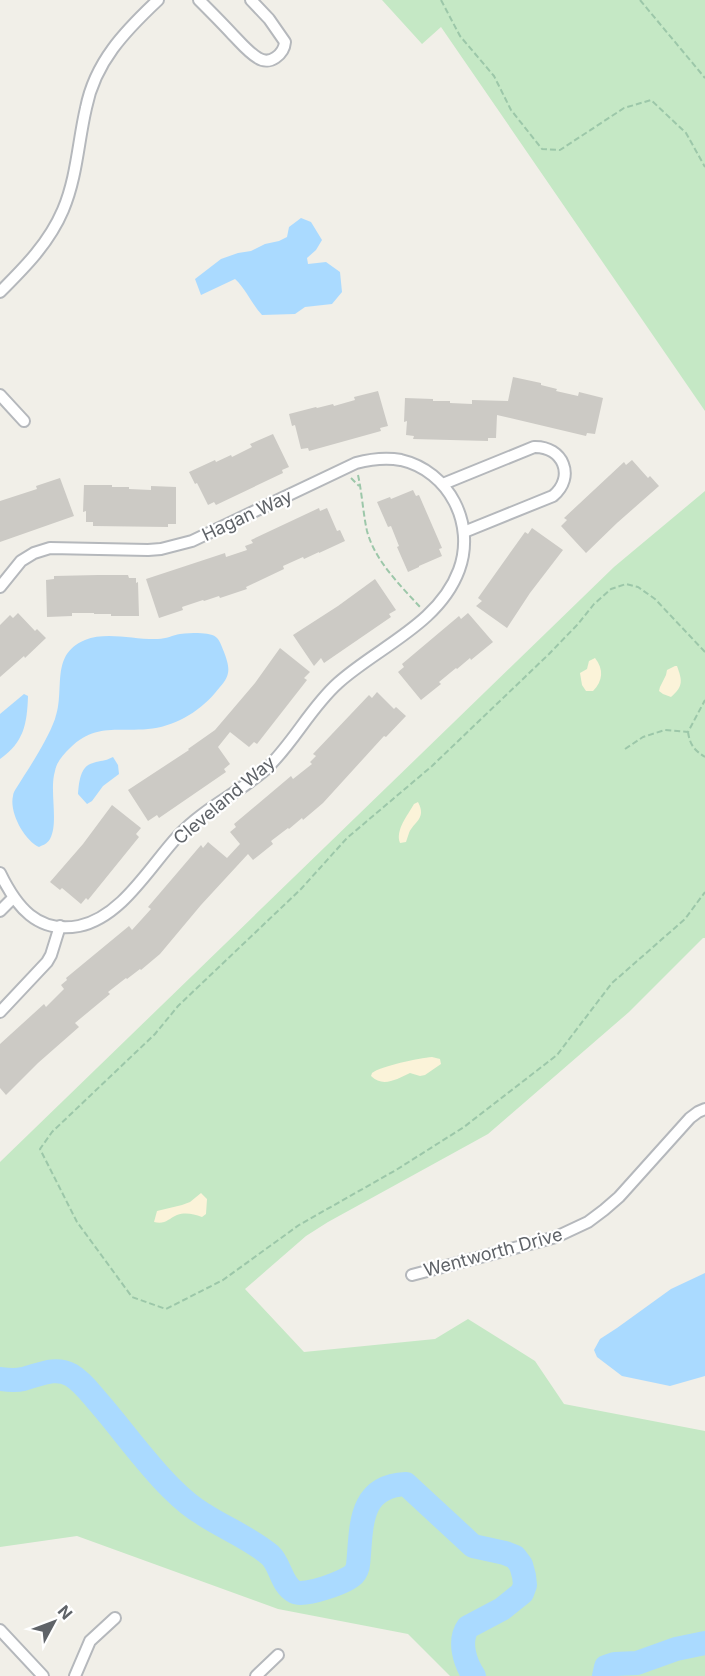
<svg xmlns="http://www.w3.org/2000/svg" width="705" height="1676" viewBox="0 0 705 1676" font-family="Inter,sans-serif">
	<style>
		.green { fill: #c5e8c5 }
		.sand { fill: #fbf3d9 }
		.water { fill: #aadaff }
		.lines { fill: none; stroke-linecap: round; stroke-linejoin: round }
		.river { stroke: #aadaff; stroke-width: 24 }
		.building { fill: #cccac5 }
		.minor-casing { stroke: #b5b8bc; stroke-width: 14 }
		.path { stroke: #9cc7a9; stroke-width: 2; stroke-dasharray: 6 3; stroke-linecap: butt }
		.minor { stroke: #fff; stroke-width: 10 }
		.labels { text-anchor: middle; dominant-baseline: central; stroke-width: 4.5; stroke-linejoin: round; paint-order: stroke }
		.street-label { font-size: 18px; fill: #5f6368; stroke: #fff }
	</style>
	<rect width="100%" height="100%" fill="#f1efe8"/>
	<g class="green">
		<path d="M382,0h323v411l-264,-384 -19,17z"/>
		<path d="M705,491v447h-2l-74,74 -141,122 -160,88 -22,14 -61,53 59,63 131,-13 33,-20 67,42 29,43 141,27v245h-255l-42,-42 -130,-25 -201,-73 -77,11v-385l614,-595z"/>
	</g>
	<g class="sand">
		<path d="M595,658c9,11 8,23 -2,33h-7l-4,-6 -2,-12 7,-4 2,-8z"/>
		<path d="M675,666h2c5,14 7,20 -6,31l-8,-3 -4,-3 1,-4 6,-12 1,-5z"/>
		<path d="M418,802c9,17 -4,19 -9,31 -1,3 -2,6 -3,9l-6,1c-5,-13 8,-28 14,-39z"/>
		<path d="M432,1057l8,2 1,5 -16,11 -5,1 -10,-3c-13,6 -27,15 -39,3l1,-3c9,-7 47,-15 60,-16z"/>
		<path d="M201,1193l6,6 -1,15 -4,3c-9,-3 -16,-5 -25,-2 -9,4 -12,10 -23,7l3,-11 25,-6 8,-3z"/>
	</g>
	<g class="water">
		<path d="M301,218l10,4 11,18 -6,10 -9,8 1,6 18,-2 14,10 2,20 -10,12 -27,3 -10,7 -33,1c-11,-12 -16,-26 -27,-36l-34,16 -6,-16 26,-20 17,-6 13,-2 14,-7 14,-3 8,-4 2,-10z"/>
		<path d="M198,633c19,1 20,3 26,19 8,21 5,25 -9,41 -17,20 -42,34 -67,36 -31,3 -53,-6 -78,19 -7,7 -13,13 -15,23 -6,19 4,52 -5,68 -3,5 -7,6 -11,8 -15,-7 -30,-35 -26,-51 0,-3 2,-6 4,-9 12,-19 30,-46 38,-68 11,-29 -6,-64 30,-79 22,-9 50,0 73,-1 8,0 15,-4 22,-5 6,-1 12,-1 18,-1z"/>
		<path d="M24,694l4,2c-1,28 -4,46 -28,63v-45z"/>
		<path d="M113,757l5,8 1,9 -16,12 -11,15 -5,3 -9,-10c1,-11 2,-28 15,-31 9,-3 10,-1 20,-6z"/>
		<path d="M705,1273v103l-35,10 -48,-10 -25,-19 -3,-7 6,-11 17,-11 54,-39z"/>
	</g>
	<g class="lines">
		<g class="river">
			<path d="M0,1379c8,1 15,2 23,0 16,-4 32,-13 48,-4 12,7 20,19 29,29 24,28 45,58 71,84 10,10 20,19 32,26 21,14 47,24 67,41 11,10 11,30 25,37 9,5 52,-10 59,-18 2,-2 4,-7 4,-9 4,-36 -1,-79 48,-81l67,62 32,7 10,4 6,8 3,11 1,9 -3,8 -20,16 -34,18c-10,14 -3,36 6,49"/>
			<path d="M604,1676l2,-9 9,-3 22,-1 39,-14 29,-6"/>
		</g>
	</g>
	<g class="building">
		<path d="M513,377l28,6v2l16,4 -1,2 22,5 1,-4 24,6 -8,36 -8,-1 -1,3 -89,-21 -1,23h-8v3l-75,-2 1,-3 -8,-1 1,-14 -3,1 1,-24 28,1v2h17v2l22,1v-4l36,1z"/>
		<path d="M378,391l10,35 -8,2 1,3 -72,20 -1,-3 -7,1 -6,-24 -3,1 -3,-12 27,-7 1,1 16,-4 1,2 21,-6 -1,-3z"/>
		<path d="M273,434l16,33 -7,3 1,3 -67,32 -2,-3 -6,3 -11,-22 -2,1 -6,-12 26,-12 1,2 15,-7 1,2 20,-10 -2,-3z"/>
		<path d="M632,460l16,18 2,-2 9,10 -42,37 -31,30 -25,-27 6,-6 -3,-2 60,-56 2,3z"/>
		<path d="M60,478l14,38 -74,26v-41l37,-12 -1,-3z"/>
		<path d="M84,485h28v2h17v2l22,1v-4l25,1v37h-8v3l-75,-1v-4h-7v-11l-3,1z"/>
		<path d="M413,490l3,6 3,-1 23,53 -3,1 3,7 -23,10v1l-11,5 -11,-25 2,-1 -8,-20 -3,1 -11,-25 13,-5 1,2z"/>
		<path d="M319,508l1,3 7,-3 10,23 3,-1 5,11 -26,12v-1l-15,7 -1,-2 -20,9 1,3 -38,18 1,2 -27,9 -1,-2 -15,5 -1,-1 -21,7 1,3 -24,8 -13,-39 79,-26 1,4 21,-7 -2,-4 8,-3 -2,-3z"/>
		<path d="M532,528l31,22 -33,43 -23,35 -31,-22 6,-5 -4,-3 47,-66 3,2z"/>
		<path d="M98,575h30l1,3h7v5l2,-1 1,34h-28v-2h-17v-1h-22v3l-25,1 -1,-37 8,-1v-3z"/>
		<path d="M375,579l21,31 -7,4 2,3 -67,46 -3,-5 -7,8 -21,-31 45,-29z"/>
		<path d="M18,613l17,18 2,-2 9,9 -21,20 -1,-2 -24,21v-52l10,-10 3,3z"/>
		<path d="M468,613l25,29 -22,18 -1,-2 -13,11 -1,-1 -17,14 2,2 -20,16 -23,-28 6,-5 -2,-3 57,-48 2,3z"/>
		<path d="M280,648l30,24 -6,6 3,2 -50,64 -3,-2 -5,5 -19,-15 -12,15 12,17 -6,5 2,3 -67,46 -2,-3 -9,6 -20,-31 61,-40 -1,-1 27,-19 40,-47z"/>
		<path d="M377,692l17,17 2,-2 10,9 -20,21 -2,-1 -61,67 -20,17 -1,-2 -13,11 -1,-1 -17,13 2,3 -20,16 -5,-6 -47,51 -41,49 -19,16 -1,-1 -13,10 -1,-1 -18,14 2,2 -35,29 4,4 -41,36 -32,32 -6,-7v-44l44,-40 2,3 18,-18 -3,-4 6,-5 -1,-2 63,-52 3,4 19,-21 -3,-2 53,-62 2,3 5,-6 19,16 13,-14 -10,-12 6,-5 -2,-3 57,-48 2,3 19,-15 -2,-2 6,-6 -3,-2 56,-59 3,3z"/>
		<path d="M112,805l29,23 -5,6 3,3 -51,63 -2,-2 -5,6 -19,-16 -2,2 -10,-8 33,-38z"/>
	</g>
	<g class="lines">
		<g class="minor-casing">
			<g id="minor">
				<path d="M199,0c12,12 23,23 34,35 8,8 15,17 25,23 12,8 26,-4 27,-16l-16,-23 -18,-19"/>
				<path d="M0,292c25,-25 49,-49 63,-82 14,-33 15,-68 23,-102 9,-46 39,-77 72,-108"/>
				<path d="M0,395l24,26"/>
				<path d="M443,484l91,-37c29,-1 42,30 19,49l-89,36"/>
				<path d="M0,587l21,-26 13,-8 16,-5 98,2 13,-1 31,-8 164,-78c15,-4 29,-6 45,-3 48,11 75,64 58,110 -20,54 -81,77 -121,113 -28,25 -45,61 -73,87 -28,24 -61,38 -87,66 -28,30 -56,81 -99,90 -42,8 -63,-20 -79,-53"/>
				<path d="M0,911l13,-13"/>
				<path d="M0,1012l47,-50 4,-7 9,-29"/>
				<path d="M412,1275l144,-38 32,-15 16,-12 15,-13 71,-79 8,-6 7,-3"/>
				<path d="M0,1630l43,46"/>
				<path d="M75,1676l15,-35 25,-23"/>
				<path d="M256,1676l22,-21"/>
			</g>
		</g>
		<g class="path">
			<path d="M441,0l19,36 34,40 17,34 31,39 18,1 64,-42 27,-8 35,33 19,34"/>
			<path d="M640,0l65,78"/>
			<path d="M358,475c4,18 5,38 9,56 8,30 33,54 53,76"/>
			<path d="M351,478l8,8"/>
			<path d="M705,652l-50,-53 -17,-12 -12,-3 -15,5 -17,15 -16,20 -29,30 -117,112 -85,72 -46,51 -123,117 -23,28 -103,98 -12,17 37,73 55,75 34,12 57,-29 76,-55 97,-55 68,-43 93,-72 55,-72 73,-64 20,-27"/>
			<path d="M688,732c2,13 6,18 17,25"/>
			<path d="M625,749l18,-12 22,-7 23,2 17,-32"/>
		</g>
		<use href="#minor" class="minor"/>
	</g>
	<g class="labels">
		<g class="street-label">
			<text transform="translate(247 515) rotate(-25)">Hagan Way</text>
			<text transform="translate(224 800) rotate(-40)">Cleveland Way</text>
			<text transform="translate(493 1252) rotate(-15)">Wentworth Drive</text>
		</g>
	</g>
	<g transform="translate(54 1622) rotate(49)" stroke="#ffffff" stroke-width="4.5" paint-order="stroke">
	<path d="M0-4.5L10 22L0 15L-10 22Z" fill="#5f6368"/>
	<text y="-9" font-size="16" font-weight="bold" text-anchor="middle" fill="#5f6368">N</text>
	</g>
</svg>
